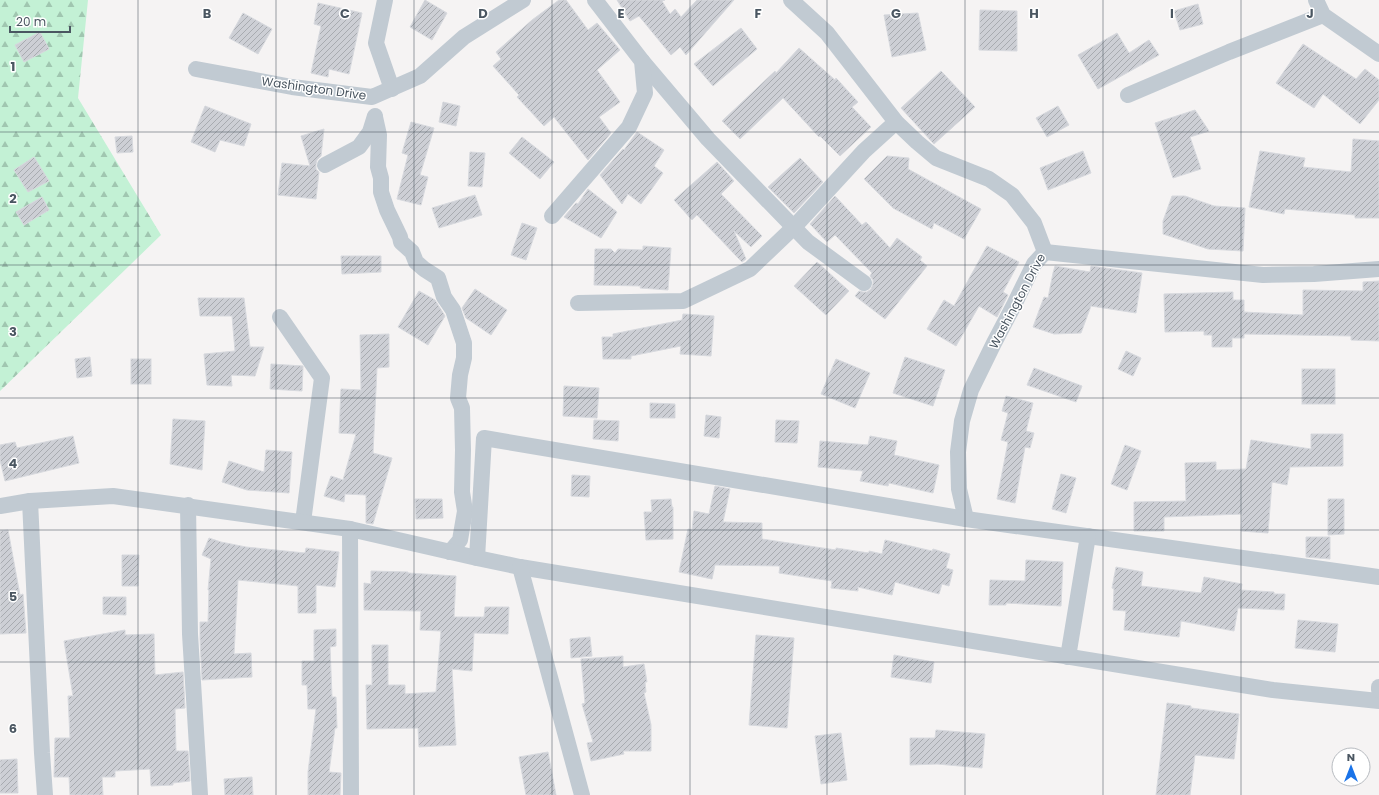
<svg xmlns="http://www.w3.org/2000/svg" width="1379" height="795" viewBox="0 0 1379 795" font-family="Poppins,sans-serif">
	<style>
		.forest { fill: url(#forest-firs) }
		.building { fill: url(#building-hatch); stroke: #d7d9de }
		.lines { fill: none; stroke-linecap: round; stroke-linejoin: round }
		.minor { stroke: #c1cad2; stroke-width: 16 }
		.grid { fill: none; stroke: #4a5661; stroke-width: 1; stroke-opacity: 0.55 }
		.labels { text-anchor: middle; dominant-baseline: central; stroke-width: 3; stroke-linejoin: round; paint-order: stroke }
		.street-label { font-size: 12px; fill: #4a5661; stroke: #fff }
		.grid-label { font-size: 13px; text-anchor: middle; font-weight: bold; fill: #4a5661; stroke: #fff; stroke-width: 3; stroke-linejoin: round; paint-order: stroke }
	</style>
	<defs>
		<pattern id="forest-firs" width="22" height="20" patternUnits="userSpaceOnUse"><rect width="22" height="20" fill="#c3f1d5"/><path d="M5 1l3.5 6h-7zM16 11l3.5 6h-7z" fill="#a0c6b0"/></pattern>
		<pattern id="building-hatch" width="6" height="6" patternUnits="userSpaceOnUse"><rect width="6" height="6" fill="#cdcfd5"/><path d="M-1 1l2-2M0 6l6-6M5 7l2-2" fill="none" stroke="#a8abb0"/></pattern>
	</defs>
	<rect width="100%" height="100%" fill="#f5f3f3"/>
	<path class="forest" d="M0,0h88l-10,98 83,137 -161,156z"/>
	<g class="building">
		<path d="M425,0l22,13 -15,27 -22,-13z"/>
		<path d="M559,0h7l22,30 9,-7 23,27 -23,20 23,32 -21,15 12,16 -23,27 -34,-43 -10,9 -27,-29 2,-2 -26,-29 8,-7 -5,-7 36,-32z"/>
		<path d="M617,0h48l-3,1 8,13 5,-5 6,8 16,-17h37l-48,55 -6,-8 -9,8 -32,-39 -9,5z"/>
		<path d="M318,3l44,10 -13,61 -20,-5 -1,8 -17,-4 10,-47 -7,-2z"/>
		<path d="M1198,4l5,20 -23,6 -6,-19z"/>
		<path d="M980,10l37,1v40l-38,-1z"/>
		<path d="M243,13l29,16 -14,25 -29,-16z"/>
		<path d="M918,13l8,37 -34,7 -8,-42z"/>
		<path d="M741,28l16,21 -44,37 -19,-22z"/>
		<path d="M40,32l9,17 -25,13 -9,-17z"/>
		<path d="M1117,33l12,20 20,-13 10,15 -61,34 -20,-34z"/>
		<path d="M1303,44l53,35 9,-10 14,11v20l-19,24 -37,-30 -9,14 -38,-25z"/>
		<path d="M799,48l36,32 1,-2 22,24 -6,5 19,20 -31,29 -20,-20 -1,1 -36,-39 -43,41 -18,-18 53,-50 1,2z"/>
		<path d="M941,71l34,36 -41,37 -33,-36z"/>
		<path d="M443,102l17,4 -4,20 -17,-4z"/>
		<path d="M205,106l46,18 -7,22 -24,-6 -5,12 -24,-10z"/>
		<path d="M1058,106l11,19 -22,12 -11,-19z"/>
		<path d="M1195,110l14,21 -19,6 11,32 -28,9 -18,-55z"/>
		<path d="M411,122l23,6 -14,47 8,2 -7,28 -24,-6 11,-44 -6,-2z"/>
		<path d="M324,129l-3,27 -4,4 -1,4v5l3,3 -3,27 -38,-4 4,-32 28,3 -9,-30z"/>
		<path d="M637,132l27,18 -10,16 9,7 -22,31 -13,-10 -6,10 -22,-29 23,-26 1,1z"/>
		<path d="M132,136l1,16 -16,1 -2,-16z"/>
		<path d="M522,137l32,25 -14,17 -31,-26z"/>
		<path d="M1353,139l26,2v77h-24v-3l-70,-6 -1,5 -35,-7 11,-56 45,7 -2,9 48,5z"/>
		<path d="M1083,151l8,22 -43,17 -8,-22z"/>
		<path d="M470,152l15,1 -3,34 -14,-1z"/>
		<path d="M887,156l22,2 -1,11 73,40 -17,30 -30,-16 -2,6 -39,-21 -29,-29z"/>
		<path d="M34,157l15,24 -21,11 -14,-22z"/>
		<path d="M800,158l23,24 -29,31 -26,-26z"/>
		<path d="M717,162l17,19 -13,13 41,42 -11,11 -17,-16 12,28 -4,3 -45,-47 -5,5 -18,-20z"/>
		<path d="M588,189l29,23 -16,26 -37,-21 12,-14 2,1z"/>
		<path d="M475,195l7,20 -43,13 -7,-20z"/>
		<path d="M835,196l27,29 4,-3 24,26 7,-10 25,19 -2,3 7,6 -42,53 -30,-23 4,-5 4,1h4l4,-3 2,-5v-4l-3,-4 2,-3 -37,-38 -8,7 -17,-18z"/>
		<path d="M1172,196h13l29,10 31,2 -2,43 -35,-2 -45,-15v-13z"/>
		<path d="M42,197l7,13 -25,15 -8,-13z"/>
		<path d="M522,223l15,5 -11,32 -15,-5z"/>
		<path d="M643,246l28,2 -3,42 -28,-2 1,-2 -47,-1 1,-36h16l4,4 3,-4 25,1z"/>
		<path d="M987,246l32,16 -16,30 5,3 -11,22 -18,-11 -23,40 -29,-17 17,-29 10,6z"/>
		<path d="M341,256h40v16l-39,2z"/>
		<path d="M817,262l32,29 -23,24 -32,-29z"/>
		<path d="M1055,266l35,6 1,-6 51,7 -6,40 -45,-7 -10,27 -27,1 -21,-7 11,-30 4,1 5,-25z"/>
		<path d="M1379,281v60l-28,-1v-4l-107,-2v4h-12v9h-20v-12h-8v-4l-39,1 -1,-38 69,-2v8h11v12l59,3v-25l60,1v-9z"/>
		<path d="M475,289l32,21 -16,25 -25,-17 -4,-10z"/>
		<path d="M419,291l16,9 10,16 -17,29 -30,-18z"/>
		<path d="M198,298h46l6,49h14l-9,29 -24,-1 1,11 -25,-1 -3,-31 31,-3 -3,-35h-32z"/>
		<path d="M683,314l31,2 -3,40 -31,-2 1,-8 -50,10v3h-28l-1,-22h11v-3l69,-14z"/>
		<path d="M389,334v33l-12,1 -4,85 19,5 -19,66 -7,-1v-28l-21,-1 -1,8 -20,-6 7,-20 12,4 13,-46 -17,-1 2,-44 20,1 -1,-55z"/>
		<path d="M1126,351l15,7 -8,18 -15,-7z"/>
		<path d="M90,357l2,19 -15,2 -2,-19z"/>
		<path d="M905,357l40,13 -12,36 -40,-13z"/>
		<rect x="131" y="359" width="20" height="25"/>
		<path d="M836,359l34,14 -15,35 -34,-14z"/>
		<path d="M271,364l32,2 -1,25 -32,-2z"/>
		<path d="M1034,368l48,18 -6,16 -49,-17z"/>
		<rect x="1302" y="369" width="33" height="35"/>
		<path d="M564,386l35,2 -2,30 -34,-2z"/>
		<path d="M1006,396l27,7 -7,28 8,2 -4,15 -5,-1 -10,56 -18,-4 11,-57 -7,-2 7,-27 -6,-2z"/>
		<path d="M650,403l25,1v14h-25z"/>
		<path d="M706,415l15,2 -2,21 -15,-2z"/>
		<path d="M173,419l32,2 -3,49 -32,-6z"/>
		<path d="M594,420l25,1 -1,20 -25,-2z"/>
		<path d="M776,420l23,1 -2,22 -22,-1z"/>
		<path d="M1311,434h32v32l-53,1 -3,18 -15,-3 -4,51 -27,-2 1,-17 -78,3v14h-30v-29l52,-1 -1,-38 31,-1v8l30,-1 5,-29 60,9z"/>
		<path d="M73,436l6,27 -74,18 -5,-21v-15l15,-3 2,6z"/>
		<path d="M870,436l27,5 -3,14 45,10 -6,28 -44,-10 -1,3 -28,-5 3,-10 -45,-4 2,-26 48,4z"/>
		<path d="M1125,445l16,6 -14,39 -16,-6z"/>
		<path d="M266,450l26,2 -3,41 -42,-3 -25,-8 7,-21 35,11z"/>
		<path d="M1061,474l15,4 -10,35 -14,-4z"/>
		<path d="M572,475l18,1 -1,21 -18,-1z"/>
		<path d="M715,486l15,3 -7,33 39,1v16l74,11v-2l33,5v-2l13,3 3,-14 47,11 1,-2 17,5 -4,14 7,2 -4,16 -7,-2 -3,10 -44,-12 -3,13 -34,-8v4l-27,-3 1,-7 -53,-8 1,-7 -65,-1 -3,14 -33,-7 9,-43 4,1 2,-19 15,3z"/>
		<path d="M415,499h27l1,19 -27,1z"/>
		<path d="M671,499l1,8h1v32l-27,1 -2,-28h8l-1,-12z"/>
		<path d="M1328,499h16v35l-16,1z"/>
		<path d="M8,530l12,65 3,-1 3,39 -26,1v-103z"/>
		<path d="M1306,537h24v22l-24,-2z"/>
		<path d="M209,538l12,4 25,5 59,6 1,-5 33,4 -4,35 -19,-2v28h-18v-27l-60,-6 -4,74 17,-1 1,24 -50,3 -2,-42v-16h8l1,-32h-1l3,-31 -9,-4z"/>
		<path d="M122,555h17l-1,31h-16z"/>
		<path d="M1026,560l37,2 -2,44 -55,-3v2h-17l1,-25 35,1z"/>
		<path d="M1116,567l27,5 -2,14 60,7 3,-16 38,7 -1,6 33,2v2h11l-1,16 -46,-2 -4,23 -53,-10 -2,16 -55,-7 2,-19 -13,-1 1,-21 -2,-1z"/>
		<path d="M371,571l37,1v1l48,3 -2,41h30l1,-10h24l-1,27 -34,-1 -2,38 -20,-2 4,76 -37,2 -1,-19 -51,1 -1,-44h6v-40h16v40h17v9l31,-2 5,-61 -21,-1 1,-19 -57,-1v-27l7,1z"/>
		<path d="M103,597h23v18l-23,-1z"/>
		<path d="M1298,620l40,4 -3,28 -40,-4z"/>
		<path d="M336,629v17l-6,1 2,50h4l1,31h-2l-6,44 12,1 -1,22h-32v-23l8,-63h-8l-1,-24h-5v-24h12v-31z"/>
		<path d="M125,630v5l29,-1 1,41 28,-3 2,36 -10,1 1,42h12l2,30 -17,2v2l-22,1 -1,-17 -35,2v6h-13l1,18h-33l-1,-18h-15l1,-39h15l-2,-42h5l-9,-55z"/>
		<path d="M756,635l38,3 -7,90 -38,-3z"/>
		<path d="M590,637l2,19 -21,2 -1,-19z"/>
		<path d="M894,655l40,7 -3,21 -40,-6z"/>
		<path d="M623,656v11l21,-3 3,18h-2l1,10 -2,1 7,32v26h-28l1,3 -33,7 -4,-18 6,-1 -11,-38 3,-1 -4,-44z"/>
		<path d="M1167,703l24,3v2l48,6 -5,45 -39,-4 -5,40h-34z"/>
		<path d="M936,730l49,4 -3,34 -45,-4 -27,1v-27h25z"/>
		<path d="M841,733l6,47 -26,4 -6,-48z"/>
		<path d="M548,752l8,43h-30l-7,-38z"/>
		<path d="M17,759l1,34h-18v-33z"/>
		<path d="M252,777l1,18h-28l-1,-16z"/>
	</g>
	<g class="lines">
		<g class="minor">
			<path d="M385,0l-9,43 16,46"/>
			<path d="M791,0l36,33 69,89 21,20 19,16 53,21 23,16 22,28 11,29 -11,12 -20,41 -20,38 -23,47 -9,31 -4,31 1,37 7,30"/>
			<path d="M1316,0l7,15 56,39"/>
			<path d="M642,61l66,78 100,103 56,41"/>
			<path d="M196,69l96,18 80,10 48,-21 44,-39 59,-37"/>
			<path d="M1128,95l101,-43 94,-37"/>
			<path d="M375,117l4,18 -1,32 3,11v14l6,18 13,27 1,5 11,10 4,10 8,7 14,9 6,19 9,13 11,33v15l-4,17 -2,23 4,10 1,42 -1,42 3,19 -5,29 -10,12"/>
			<path d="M325,165l34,-18 11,-15 5,-16"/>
			<path d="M552,216l77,-89 16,-34 -3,-32 -47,-61"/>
			<path d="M1045,252l218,23 51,-1 65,-5"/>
			<path d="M578,303l105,-2 67,-32 44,-42 70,-76 32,-29"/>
			<path d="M280,317l42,61 -19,144"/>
			<path d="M30,501l12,252 3,42"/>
			<path d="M188,505l2,129 10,161"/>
			<path d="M0,506l30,-5 83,-5 237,33 127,29 43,9 753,123 106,11"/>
			<path d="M350,529l1,266"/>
			<path d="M477,558l7,-120 482,81 413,58"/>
			<path d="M520,567l62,228"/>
			<path d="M1068,657l20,-121"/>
			<path d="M1379,687v3"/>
		</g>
	</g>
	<path class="grid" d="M138,0v795M276,0v795M414,0v795M552,0v795M690,0v795M827,0v795M965,0v795M1103,0v795M1241,0v795M0,132h1379M0,265h1379M0,398h1379M0,530h1379M0,662h1379"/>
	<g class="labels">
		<g class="street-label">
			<text transform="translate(314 88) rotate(8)">Washington Drive</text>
			<text transform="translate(1017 301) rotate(-62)">Washington Drive</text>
		</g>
	</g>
	<g class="grid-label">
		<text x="207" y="18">B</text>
		<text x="345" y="18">C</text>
		<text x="483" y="18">D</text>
		<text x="621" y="18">E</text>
		<text x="758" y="18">F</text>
		<text x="896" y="18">G</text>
		<text x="1034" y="18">H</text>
		<text x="1172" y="18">I</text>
		<text x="1310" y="18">J</text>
		<text x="13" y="71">1</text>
		<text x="13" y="203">2</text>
		<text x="13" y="336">3</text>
		<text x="13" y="468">4</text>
		<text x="13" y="601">5</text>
		<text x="13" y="733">6</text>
	</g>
	<g transform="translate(1351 767)"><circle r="19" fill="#ffffff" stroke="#b7bbc0"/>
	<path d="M0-3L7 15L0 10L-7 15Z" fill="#1a73e8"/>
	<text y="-6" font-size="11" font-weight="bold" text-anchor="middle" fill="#4a5661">N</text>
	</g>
	<path d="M10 26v6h60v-6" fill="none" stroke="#4a5661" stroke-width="2"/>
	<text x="16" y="26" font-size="12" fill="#4a5661" stroke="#ffffff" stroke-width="3" paint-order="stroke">20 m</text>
</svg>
